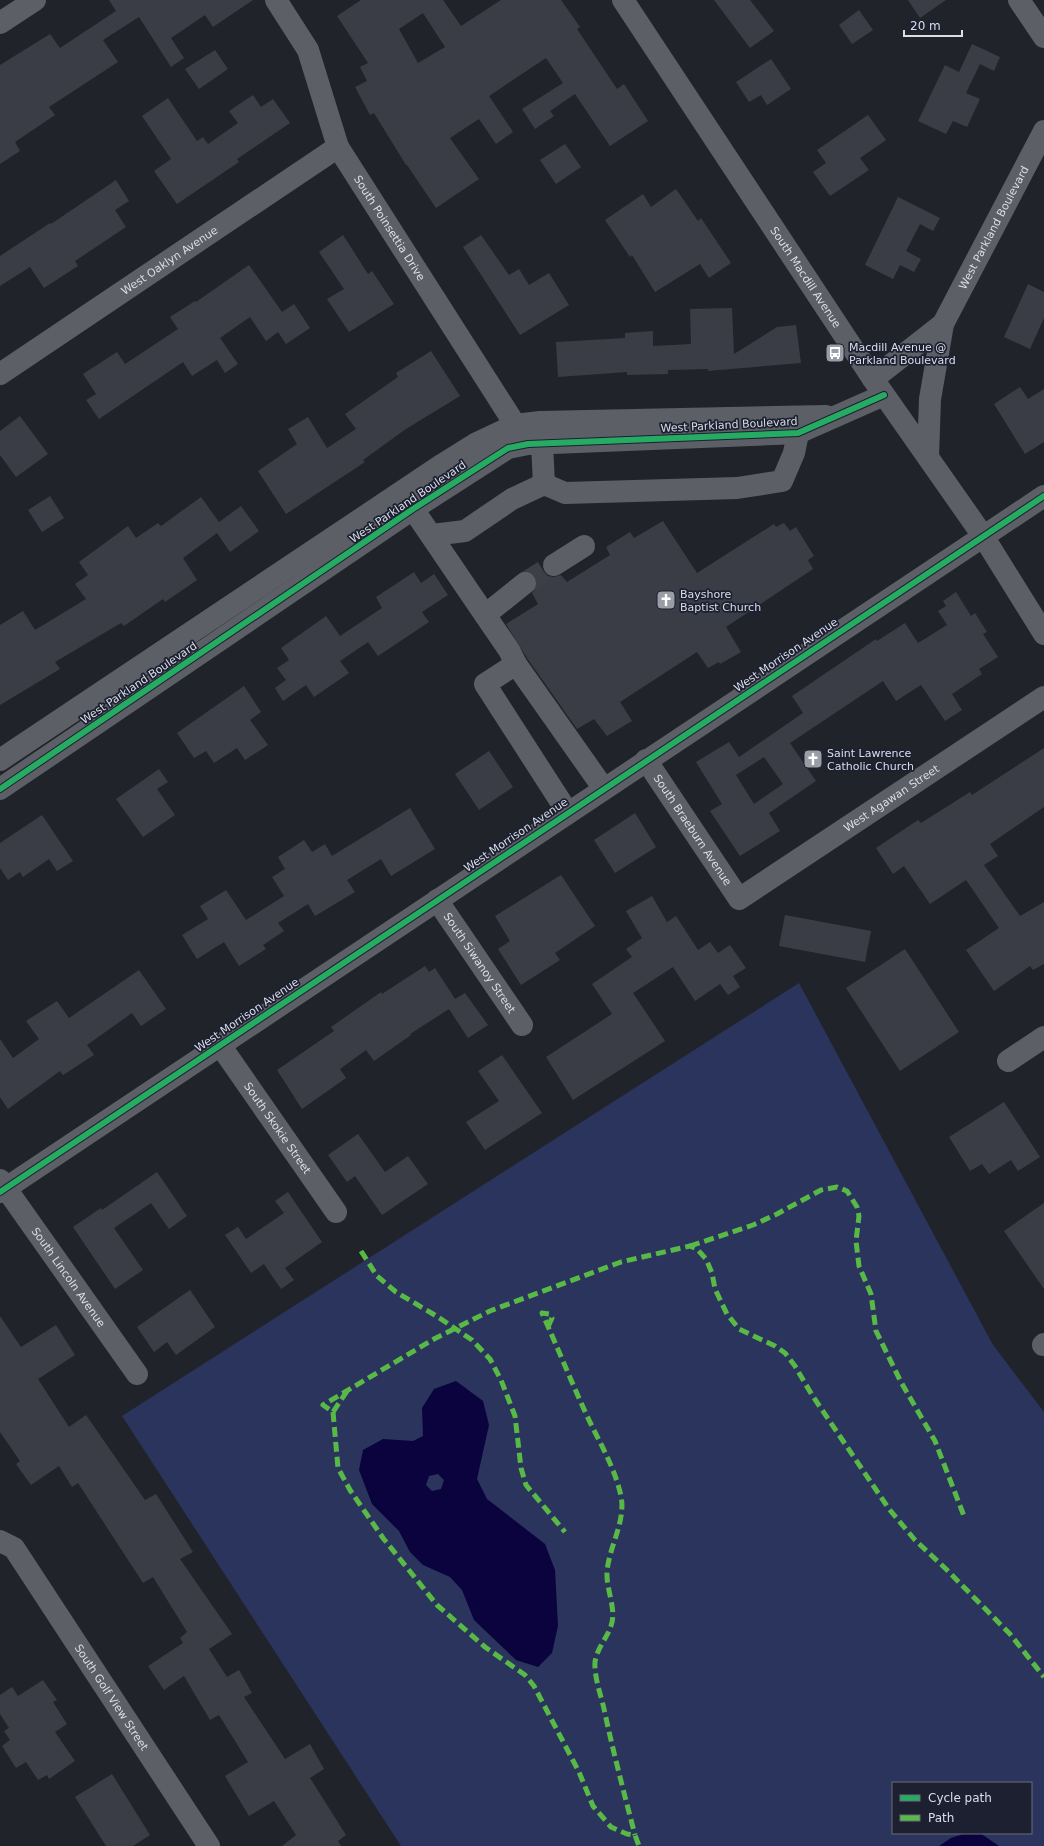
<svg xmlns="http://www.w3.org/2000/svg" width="1044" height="1846" viewBox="0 0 1044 1846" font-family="'DejaVu Sans',sans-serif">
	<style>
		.green { fill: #2b345c; fill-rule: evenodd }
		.water { fill: #0a033d; fill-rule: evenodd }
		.building { fill: #3b3d46; fill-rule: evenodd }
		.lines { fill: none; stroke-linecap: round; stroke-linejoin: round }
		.minor-tunnel { stroke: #3d3f48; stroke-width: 22; stroke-dasharray: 22 11; stroke-linecap: butt }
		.minor { stroke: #5d5f66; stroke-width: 22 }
		.quiet { stroke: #58b947; stroke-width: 5; stroke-dasharray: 10 5; stroke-linecap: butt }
		.cycleway-casing { stroke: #1c2030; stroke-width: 8 }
		.cycleway { stroke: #26ab63; stroke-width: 6 }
		.labels { text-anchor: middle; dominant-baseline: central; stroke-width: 3.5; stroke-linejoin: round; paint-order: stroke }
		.street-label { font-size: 11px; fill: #dbdee9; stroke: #1c2030 }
		.poi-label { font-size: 11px; fill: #dbdee9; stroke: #1c2030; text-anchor: start }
	</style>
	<rect width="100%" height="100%" fill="#21232b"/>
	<path class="green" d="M799,983l194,362 51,67v434h-643l-279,-430zM893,1783h138v50h-138z"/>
	<g class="water">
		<path d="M456,1381l27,20 6,24 -12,54 10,20 58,45 10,26 3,56 -6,27 -14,14 -22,-7 -42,-40 -12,-30 -12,-13 -27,-12 -13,-13 -11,-21 -27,-27 -13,-34 4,-20 20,-11 30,2 10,-5 -1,-28 12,-19zM438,1474l6,6 -3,9 -9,2 -6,-6 3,-9z"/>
		<path d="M966,1833h14l19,13h-60l12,-8z"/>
	</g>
	<g class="building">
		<path d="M109,0h144l-40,27 -8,-12 -34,23 13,20 -13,9 -32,-50 -36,23 15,22 -69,45 6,8 -40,27 5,9 -20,13v-99l50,-31 10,14 56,-37z"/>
		<path d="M361,0h82l18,26 40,-26h60l19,27 -3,2 40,60 7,-5 24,37 -38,25 -35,-52 -25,17 4,5 -19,13 -13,-20 41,-26 -17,-25 -57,38 24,36 -17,12 -17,-25 -29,19 29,41 -43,29 -29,-43h-1l-32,-52 -4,2 -15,-28 12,-6 -7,-14 8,-4 -31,-47zM423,13l22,34 -27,16 -19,-34z"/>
		<path d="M714,0h36l24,31 -24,17z"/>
		<path d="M908,0h38l-26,18z"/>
		<path d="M859,10l14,20 -21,14 -13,-19z"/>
		<path d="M972,44l28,13 -6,14 -14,-7 -14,29 14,6 -13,28 -14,-6 -7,13 -28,-13 27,-56 14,7z"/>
		<path d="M215,50l13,19 -29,20 -14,-20z"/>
		<path d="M771,59l20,30 -24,16 -6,-10 -12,7 -13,-20z"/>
		<path d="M253,95l8,12 12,-8 17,24 -53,36 2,3 -62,42 -23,-33 17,-12 -29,-43 26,-18 29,43 6,-4 5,7 30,-21 -9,-12z"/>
		<path d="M868,115l18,25 -26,18 9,12 -39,26 -17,-24 13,-9 -9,-13z"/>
		<path d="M565,144l16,23 -25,17 -16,-24z"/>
		<path d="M116,180l13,21 -14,9 11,17 -51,34 3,5 -34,22 -14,-21 -30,19v-30l50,-33 1,1z"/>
		<path d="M676,189l22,32 3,-3 30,45 -22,15 -9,-14 -45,28 -23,-37 -2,2 -25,-37 38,-26 8,13z"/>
		<path d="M898,197l42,21 -7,13 -13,-7 -14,27 15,8 -7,13 -14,-7 -7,14 -28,-14z"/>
		<path d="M343,235l25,39 4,-3 22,33 -45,28 -22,-33 17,-10 -25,-37z"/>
		<path d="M481,235l28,40 10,-6 10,16 20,-12 20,32 -49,30 -57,-88z"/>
		<path d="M249,265l33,47 12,-8 16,24 -24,16 -8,-12 -12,9 -16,-24 -30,21 18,26 -13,9 -8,-13 -25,16 -9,-14 -84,57 -13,-19 10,-6 -13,-20 34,-22 8,12 53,-35 -8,-12 25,-16 1,1z"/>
		<path d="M1028,284l16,8v26l-14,31 -26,-12z"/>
		<path d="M732,308l2,46 43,-27 19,-2 5,38 -94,8 2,-2 -41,1v4l-41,1v-3l-69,5 -2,-35 69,-4v-5l28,-2v15l38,-2 -1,-35z"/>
		<path d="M431,351l29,45 -54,33 -43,31 2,2 -79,52 -28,-43 39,-27 -9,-15 20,-12 19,31 29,-19 -11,-15 53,-37 -2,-4z"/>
		<path d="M1020,387l8,12 16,-10v53l-19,12 -31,-50z"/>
		<path d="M20,416l28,38 -32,23 -16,-22v-24z"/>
		<path d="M50,496l14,22 -22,14 -14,-22z"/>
		<path d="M201,497l18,25 22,-16 18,25 -29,21 -13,-19 -34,25 14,22 -32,22 -2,-3 -39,27 -3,-3 -66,39 5,7 -60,36v-80l23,-14 12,19 51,-31 -11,-15 13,-9 -9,-13 49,-36 8,12 22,-15 3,3z"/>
		<path d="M663,521l34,52 77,-49 2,3 8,-4 6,8 6,-4 18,29 -6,4 5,9 -87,58 15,25 -21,12 -1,-2 -11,6 -11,-16 -77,50 12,19 -25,15 -13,-17 -17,10 -50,-71 -21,-34 32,-20 -6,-11 5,-6v-5l-2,-5 9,-5 4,4 6,1 7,-2 6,7 43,-27 -4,-8 24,-15 4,6z"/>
		<path d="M414,572l7,11 13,-9 14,21 -26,17 7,10 -51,34 -10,-14 -28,19 9,12 -35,24 -8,-12 -23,16 -8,-13 11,-8 -9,-12 12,-8 -8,-12 45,-32 14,20 42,-28 -6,-11z"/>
		<path d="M956,592l15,24 4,-3 12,19 -4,2 15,23 -19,12 3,5 -30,20 10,16 -17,11 -24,-36 -25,16 -13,-20 -93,62 26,38 -47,32 11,18 -40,25 -30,-45 12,-7 -26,-42 33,-20 10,15 64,-44 -11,-17 84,-57 1,2 28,-18 13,20 29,-18 -9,-14 8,-5 -3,-5zM764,757l19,27 -29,20 -18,-29z"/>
		<path d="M244,686l17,26 -11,8 18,25 -23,15 -8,-12 -23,15 -8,-12 -12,7 -17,-25z"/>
		<path d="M1044,748v59l-54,37 8,12 -14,9 36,51 24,-14v62l-11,6 -3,-4 -36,25 -28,-41 33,-22 -33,-48 -36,24 -26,-38 -11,8 -17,-26 42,-28 3,3 49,-31 2,3z"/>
		<path d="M489,751l24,36 -34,23 -24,-36z"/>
		<path d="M159,769l9,13 -11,7 18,26 -32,22 -27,-38z"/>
		<path d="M410,808l25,41 -44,27 -10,-17 -34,21 8,12 -40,24 -7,-12 -30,19 6,8 -21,14 3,4 -27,17 -15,-24 -27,17 -15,-24 26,-16 -8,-13 26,-16 20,30 38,-24 -12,-19 13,-8 -7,-12 26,-17 8,12 13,-8 7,12z"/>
		<path d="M635,813l21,34 -41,26 -21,-33z"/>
		<path d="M42,815l31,46 -16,10 -8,-12 -26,18 -3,-5 -12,8 -8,-12v-25z"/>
		<path d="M561,875l34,51 -40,27 5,7 -39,25 -23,-36 12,-8 -15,-25z"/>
		<path d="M652,896l15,26 9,-6 22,34 12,-8 8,11 12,-8 16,23 -13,8 7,11 -12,8 -8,-11 -25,17 -22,-34 -40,26 32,48 -92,59 -27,-43 66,-43 -20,-30 40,-27 -6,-8 16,-11 -16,-27z"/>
		<path d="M785,915l86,16 -6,31 -86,-16z"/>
		<path d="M905,949l54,83 -59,39 -54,-83z"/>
		<path d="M425,966l4,6 6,-4 20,31 10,-6 23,32 -20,13 -19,-29 -39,25 1,1 -37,26 -8,-11 -26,19 6,9 -44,31 -25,-39 57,-39 -3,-4 50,-35 1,2z"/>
		<path d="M139,970l27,39 -25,17 -9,-13 -45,32 7,10 -31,20 -3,-4 -52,38 -8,-12v-58l13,19 26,-19 -13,-18 31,-20 12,17z"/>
		<path d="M502,1055l40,58 -57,37 -19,-28 33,-21 -21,-30z"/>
		<path d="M1004,1102l36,55 -22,14 -7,-11 -22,14 -7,-10 -12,7 -21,-34z"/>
		<path d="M358,1134l27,38 23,-16 20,28 -46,31 -27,-39 -8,6 -19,-27z"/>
		<path d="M157,1172l30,44 -18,13 -18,-26 -37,25 29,42 -28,19 -42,-62 28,-19 1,2z"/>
		<path d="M288,1192l34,50 -37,26 9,12 -13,9 -17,-25 -13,9 -26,-38 13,-8 8,12 38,-26 -9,-12z"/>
		<path d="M1044,1203v86l-40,-58z"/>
		<path d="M190,1290l25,37 -39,28 -9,-13 -13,10 -17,-25z"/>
		<path d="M0,1316l21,31 35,-22 19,30 -37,24 31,48 17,-12 59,85 11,-6 37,58 -13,7 52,75 -23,15 18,28 12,-7 13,23 -8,4 41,62 25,-15 14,25 -14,9 36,57 -8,6 3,5h-59l14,-11 -22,-34 -25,15 -24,-40 23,-14 -29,-47 -9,5 -26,-44 -20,14 -16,-24 35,-23 -3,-5 7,-6 -34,-55 -10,6 -65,-100 -6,4 -13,-21 -28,19 -15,-21 4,-3 -20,-29z"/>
		<path d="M43,1680l14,20 -4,2 14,22 -12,8 20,29 -26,18 -2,-4 -9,5 -12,-18 -10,6 -14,-22 8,-6 -6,-9 5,-3 -9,-14v-19l12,-8 6,9z"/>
		<path d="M112,1774l38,61 -17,11h-27l-31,-49z"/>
	</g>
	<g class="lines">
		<path class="minor-tunnel" d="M525,583l29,-18"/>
		<g class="minor">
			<path id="s1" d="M276,0l32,50 30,97 185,290"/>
			<path id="s2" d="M623,0l250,379 110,157 61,98"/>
			<path d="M1019,0l25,37"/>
			<path d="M0,23l35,-23"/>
			<path id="s3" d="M0,374l338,-227"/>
			<path id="s4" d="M873,379l70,-55 101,-193"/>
			<path d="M542,444l2,40"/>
			<path d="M928,457l2,-58 13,-75"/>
			<path d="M413,509l72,106 24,35 7,14 88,125"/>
			<path d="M432,535l33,-4 47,-32 32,-15 21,9 172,-5 45,-7 12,-28 4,-20"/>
			<path d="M554,565l30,-19"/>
			<path d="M485,615l40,-32"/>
			<path d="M516,664l-31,20 83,129"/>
			<path d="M0,760l443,-296 32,-20 40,-19 25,-3 286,-6"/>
			<path id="s5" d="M646,760l93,139 305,-202"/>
			<path d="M0,789l413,-280 95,-61 20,-4 270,-11 86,-38"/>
			<path id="s6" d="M437,900l85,125"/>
			<path id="s7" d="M220,1045l116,167"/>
			<path d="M1008,1061l36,-24"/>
			<path id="s8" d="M0,1180l137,194"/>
			<path d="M0,1192l1044,-696"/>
			<path d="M1043,1345l1,-1"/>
			<path id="s9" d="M0,1541l14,7 195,298"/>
		</g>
		<g class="quiet">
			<path d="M690,1246l63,-21 24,-11 44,-24 16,-3 10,4 10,16 2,9 -3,25 3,25 12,28 5,37 25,51 34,59 29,75"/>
			<path d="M361,1251l16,25 19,16 42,25 34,23 18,19 11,21 14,36 6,52 5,17 39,47"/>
			<path d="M548,1327l4,-9 -3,-4 -7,-1c14,31 27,63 41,94 13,30 31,57 38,89 5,26 -12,50 -14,76 -1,18 10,37 4,54 -4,12 -14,22 -16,36 -1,15 6,33 9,47 9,42 20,84 31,126"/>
			<path d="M347,1391l-14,21 -10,-7 111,-66 56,-28 131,-49 69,-16 7,3 9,10 6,14 3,16 12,25 12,15 36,17 10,7 10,13 17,29 77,114 26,31 31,29 64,65 34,43"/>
			<path d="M333,1412l5,56 12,22 33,48 54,67 48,42 40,28 9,11 45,86 14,34 18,21 16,7 8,1 4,11"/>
		</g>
		<g class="cycleway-casing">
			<g id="cycleway">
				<path d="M0,789l413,-280 95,-61 20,-4 270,-11 86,-38"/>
				<path d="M0,1192l1044,-696"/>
			</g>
		</g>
		<use href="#cycleway" class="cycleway"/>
	</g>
	<defs>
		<g id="bus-square" transform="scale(1)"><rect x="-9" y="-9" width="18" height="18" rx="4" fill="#9a9da6" stroke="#1c2030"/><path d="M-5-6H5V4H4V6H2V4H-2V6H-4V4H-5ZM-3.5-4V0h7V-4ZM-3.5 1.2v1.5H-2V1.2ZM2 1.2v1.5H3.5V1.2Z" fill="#fff"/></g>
		<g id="church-square" transform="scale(1)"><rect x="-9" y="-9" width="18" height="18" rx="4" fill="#9a9da6" stroke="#1c2030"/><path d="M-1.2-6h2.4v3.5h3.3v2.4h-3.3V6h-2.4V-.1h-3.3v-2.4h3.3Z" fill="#fff"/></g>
	</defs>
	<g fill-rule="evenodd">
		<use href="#bus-square" x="835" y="353"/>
		<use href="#church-square" x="666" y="600"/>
		<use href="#church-square" x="813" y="759"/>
	</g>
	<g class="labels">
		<g class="street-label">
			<text stroke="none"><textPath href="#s4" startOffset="198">West Parkland Boulevard</textPath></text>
			<text stroke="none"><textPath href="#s1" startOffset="257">South Poinsettia Drive</textPath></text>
			<text stroke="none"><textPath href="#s3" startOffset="204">West Oaklyn Avenue</textPath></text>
			<text stroke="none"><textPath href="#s2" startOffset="332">South Macdill Avenue</textPath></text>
			<text transform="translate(729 425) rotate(-3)">West Parkland Boulevard</text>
			<text transform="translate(408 502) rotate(-34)">West Parkland Boulevard</text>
			<text transform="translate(786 655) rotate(-34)">West Morrison Avenue</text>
			<text transform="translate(139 683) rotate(-34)">West Parkland Boulevard</text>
			<text stroke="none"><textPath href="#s5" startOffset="350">West Agawan Street</textPath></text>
			<text stroke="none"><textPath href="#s5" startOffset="84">South Braeburn Avenue</textPath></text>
			<text transform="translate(516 835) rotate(-34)">West Morrison Avenue</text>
			<text stroke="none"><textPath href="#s6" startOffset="76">South Siwanoy Street</textPath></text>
			<text transform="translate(247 1015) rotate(-34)">West Morrison Avenue</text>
			<text stroke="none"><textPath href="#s7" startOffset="101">South Skokie Street</textPath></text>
			<text stroke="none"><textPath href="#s8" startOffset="119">South Lincoln Avenue</textPath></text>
			<text stroke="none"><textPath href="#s9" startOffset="194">South Golf View Street</textPath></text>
		</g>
		<g class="poi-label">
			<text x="849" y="347">Macdill Avenue @<tspan x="849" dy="13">Parkland Boulevard</tspan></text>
			<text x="680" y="594">Bayshore<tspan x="680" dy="13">Baptist Church</tspan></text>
			<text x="827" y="753">Saint Lawrence<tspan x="827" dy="13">Catholic Church</tspan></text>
		</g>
	</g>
	<rect x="892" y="1782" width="140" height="52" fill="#1c2030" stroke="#686c7a"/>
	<rect x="900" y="1795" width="20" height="6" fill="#26ab63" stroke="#686c7a"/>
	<text x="928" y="1802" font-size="12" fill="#dbdee9">Cycle path</text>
	<rect x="900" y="1815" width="20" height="6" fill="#58b947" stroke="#686c7a"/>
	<text x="928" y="1822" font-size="12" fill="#dbdee9">Path</text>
	<path d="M904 30v6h58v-6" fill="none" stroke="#dbdee9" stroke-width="2"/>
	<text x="910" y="30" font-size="12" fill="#dbdee9" stroke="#1c2030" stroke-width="3" paint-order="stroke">20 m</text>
</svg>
